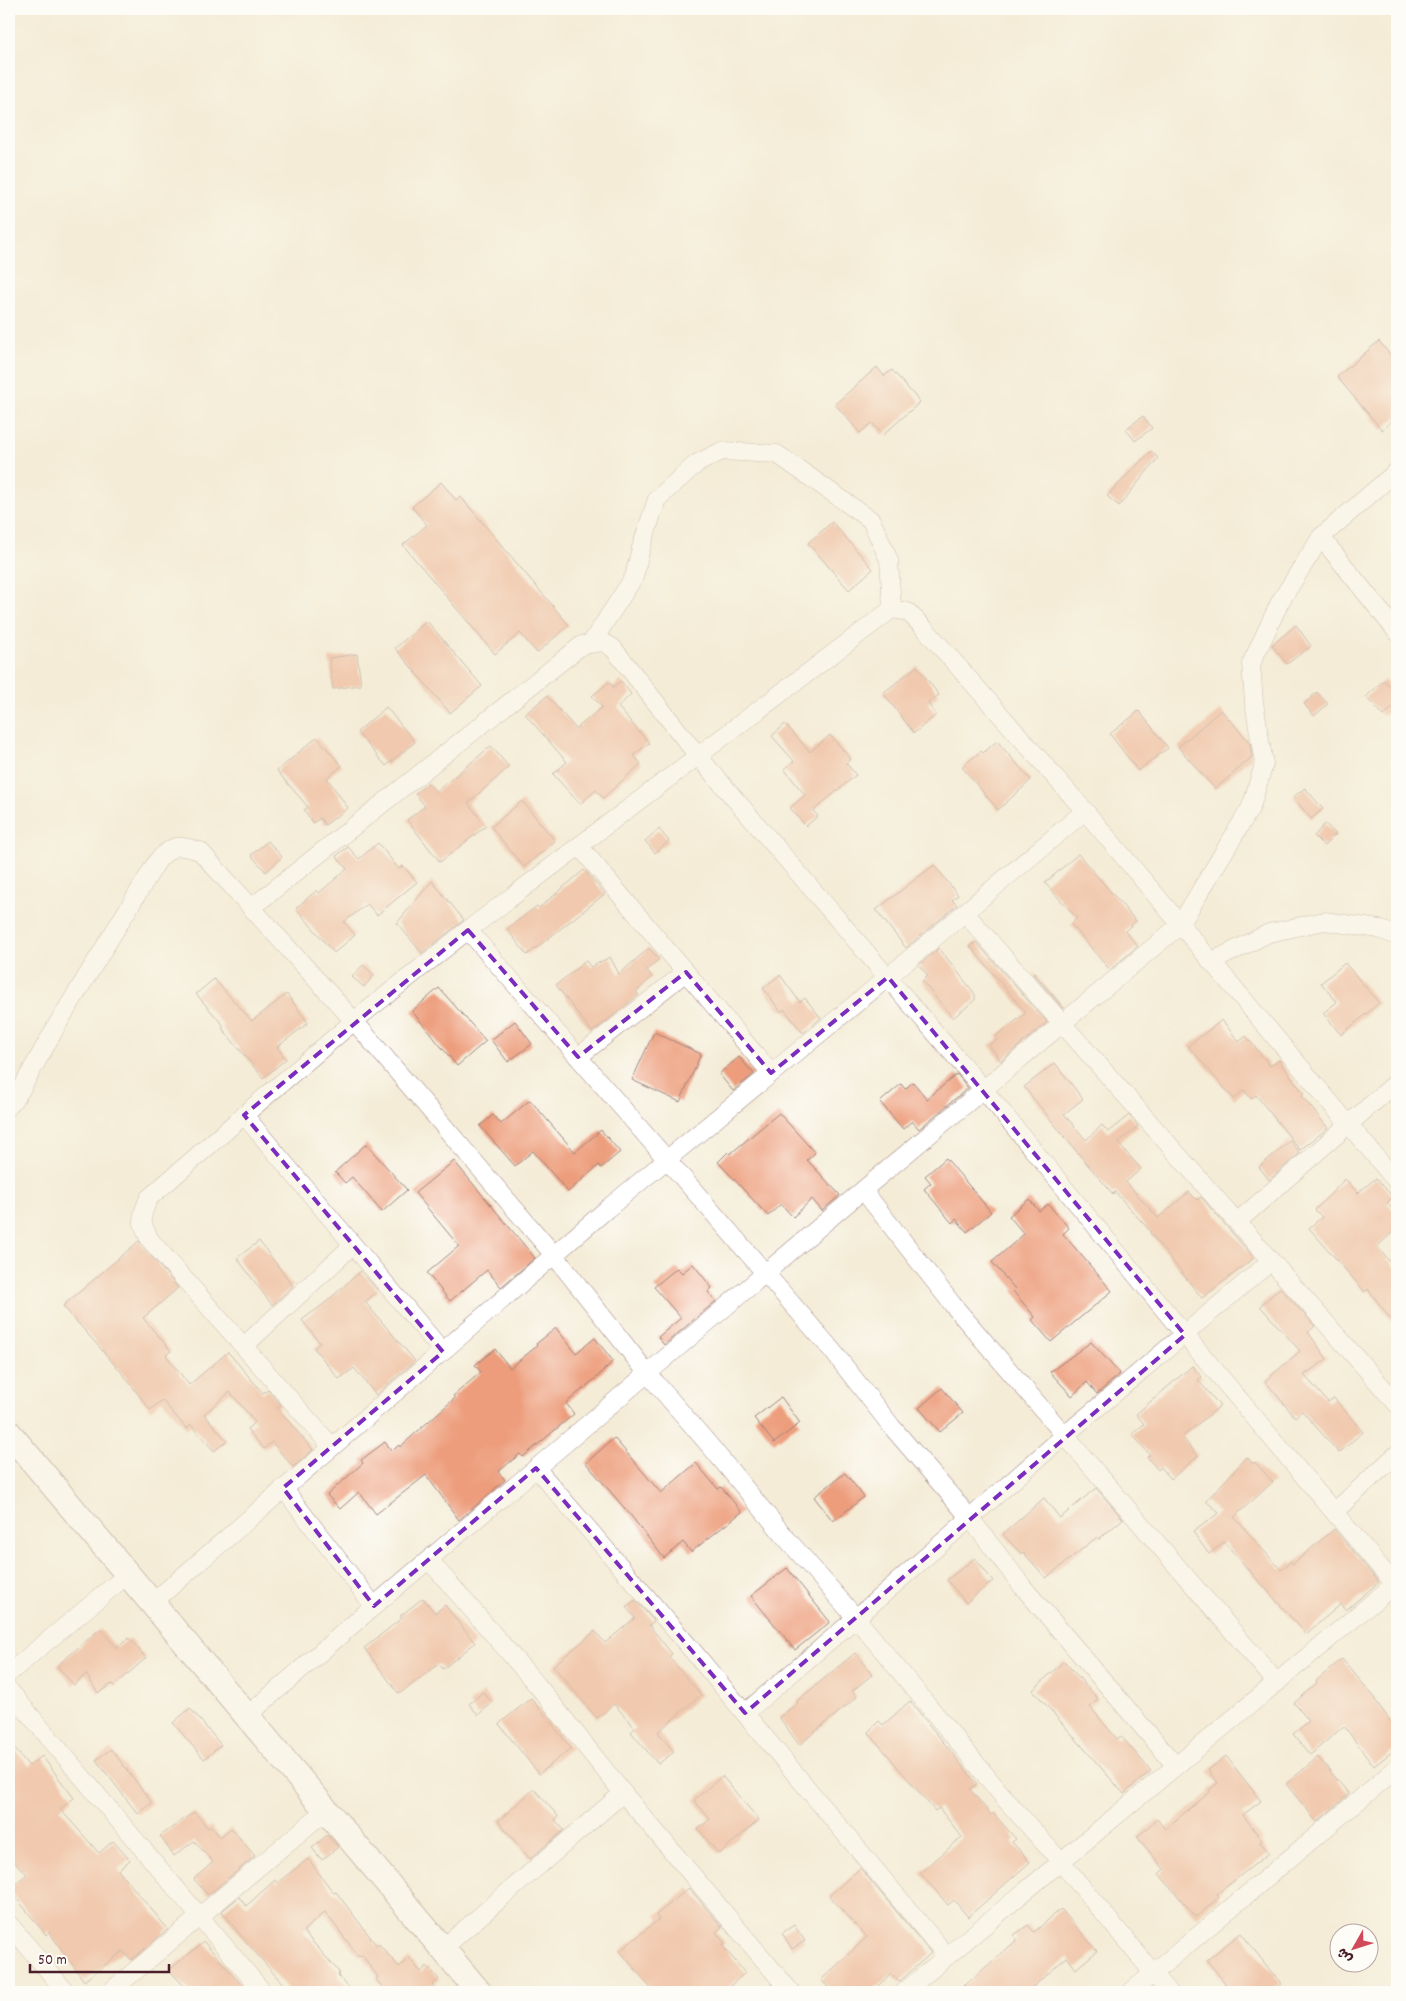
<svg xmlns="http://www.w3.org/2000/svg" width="1406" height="2001" viewBox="0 0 1406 2001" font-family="Dekko,'Playpen Sans Arabic',sans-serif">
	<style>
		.building { fill: #ed9d7c }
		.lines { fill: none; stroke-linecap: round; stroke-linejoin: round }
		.street-casing { stroke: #9f8681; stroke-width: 19 }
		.secondary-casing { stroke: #9f8681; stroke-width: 27 }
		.street { stroke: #fff; stroke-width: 18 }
		.secondary { stroke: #fff; stroke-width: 25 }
		.marked { fill: none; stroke: #7b2cbf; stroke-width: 4; stroke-dasharray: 10 6; stroke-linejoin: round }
	</style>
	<rect width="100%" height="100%" fill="#fdfcf7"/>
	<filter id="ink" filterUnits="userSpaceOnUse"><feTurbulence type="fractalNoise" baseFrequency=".02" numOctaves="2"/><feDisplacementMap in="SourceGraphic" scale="10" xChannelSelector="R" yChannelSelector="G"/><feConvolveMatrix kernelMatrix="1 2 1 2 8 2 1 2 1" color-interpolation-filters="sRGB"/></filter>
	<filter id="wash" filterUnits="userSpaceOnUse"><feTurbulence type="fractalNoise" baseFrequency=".0096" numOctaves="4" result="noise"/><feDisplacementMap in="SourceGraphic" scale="20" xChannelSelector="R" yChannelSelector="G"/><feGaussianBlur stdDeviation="1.12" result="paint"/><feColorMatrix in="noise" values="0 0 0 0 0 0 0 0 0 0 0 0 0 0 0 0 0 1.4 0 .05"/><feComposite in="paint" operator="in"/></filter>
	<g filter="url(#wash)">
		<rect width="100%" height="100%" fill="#f4ecd7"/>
		<g id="blocks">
			<g class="building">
				<path d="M1379,341l18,22v53l-15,14 -45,-53z"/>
				<path d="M877,367l7,9 8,-6 28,32 -37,33 -11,-12 -12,10 -25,-29z"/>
				<path d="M1143,416l9,12 -17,13 -9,-12z"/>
				<path d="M1151,451l7,7 -39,48 -12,-10z"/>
				<path d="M441,482l15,18 4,-4 109,129 -32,28 -17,-20 -25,21 -92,-109 24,-20 -15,-18z"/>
				<path d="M832,522l41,47 -24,21 -41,-47z"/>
				<path d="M427,621l55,65 -32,27 -55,-65z"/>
				<path d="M1296,625l15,21 -24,18 -15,-19z"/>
				<path d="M357,654l4,31 -28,4 -4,-31z"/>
				<path d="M917,666l22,29 -11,8 8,12 -22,18 -31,-40z"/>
				<path d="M1384,680l13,14v10l-14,12 -17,-19z"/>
				<path d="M621,681l10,13 -13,13 31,36 -15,12 7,9 -38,34 -7,-8 -16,14 -27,-30 14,-12 -42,-48 22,-18 29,33 26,-22 -10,-11 17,-14 4,5z"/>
				<path d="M1317,692l11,12 -14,12 -10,-12z"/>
				<path d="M386,707l29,35 -29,24 -29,-34z"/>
				<path d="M1221,710l29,33 2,14 -37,32 -37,-42z"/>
				<path d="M1139,711l29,37 -30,23 -28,-37z"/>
				<path d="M785,724l25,28 20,-17 21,24 -5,4 10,12 -43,36 5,5 -12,10 -16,-18 15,-13 -21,-26 10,-8 -22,-25z"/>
				<path d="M317,737l25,29 -15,12 21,30 -23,17 -5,-7 -7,5 -9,-13 4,-3 -31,-36z"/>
				<path d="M997,741l34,39 -33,30 -36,-43 19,-16 2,2z"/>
				<path d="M491,746l18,21 -41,36 18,23 -46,36 -33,-42 18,-14 -10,-12 13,-11 8,9z"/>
				<path d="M1305,788l18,21 -12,10 -18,-22z"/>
				<path d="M522,801l33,40 -31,26 -33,-40z"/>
				<path d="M1325,824l11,10 -12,12 -10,-10z"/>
				<path d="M659,829l10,12 -14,12 -10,-12z"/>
				<path d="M268,841l14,16 -16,15 -15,-17z"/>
				<path d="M378,843l21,26 4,-3 14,16 -40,33 -10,-11 -23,18 11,13 -21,18 -38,-45 21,-18 2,3 28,-24 -11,-13 12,-9 11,12z"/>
				<path d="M1078,854l58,67 -11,10 13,15 -28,24 -39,-46 6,-6 -32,-35z"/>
				<path d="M934,865l24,30 -6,5 5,5 -51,43 -30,-38z"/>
				<path d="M584,870l21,24 -78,61 -20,-26 30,-23 2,2z"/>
				<path d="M432,881l32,39 -42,33 -25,-30z"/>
				<path d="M976,942l71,80 -46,39 -12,-16 9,-6 -2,-3 30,-23 -56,-67z"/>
				<path d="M649,948l10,11 -12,11 5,7 -16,15 3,3 -47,37 -36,-47 30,-24 5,6 19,-10 9,17z"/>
				<path d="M939,948l36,46v6l-22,18 -31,-37 6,-5 -9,-11z"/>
				<path d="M1345,963l34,40 -38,32 -18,-22 14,-11 -16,-19z"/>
				<path d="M363,965l11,10 -10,12 -12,-10z"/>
				<path d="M1034,973l30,35 -1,1 -30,-35z"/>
				<path d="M780,975l20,27 5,-4 16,20 -18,15 -19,-24 -3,3 -18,-24z"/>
				<path d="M214,979l38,42 35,-27 21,29 -31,24 9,12 -23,19 -41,-50 2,-2 -28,-32z"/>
				<path d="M439,988l47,53 -29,25 -45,-55z"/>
				<path d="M1222,1020l17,22 7,-6 24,30 9,-6 25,34 -2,2 26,32 -28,22 -44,-55 -5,4 -7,-9 -10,9 -46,-53z"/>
				<path d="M515,1021l17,23 -24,18 -17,-22z"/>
				<path d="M654,1032l47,22 -21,48 -48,-22z"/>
				<path d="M739,1057l15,17 -21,17 -14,-17z"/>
				<path d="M1055,1063l28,36 -19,15 22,26 16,-15 6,7 21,-17 9,11 -20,17 23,26 -15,13 32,36 31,-26 8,8 4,-3 53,61 -52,40 -52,-65 1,-1 -36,-40 -2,2 -31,-36 -58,-71z"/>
				<path d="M957,1074l11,14 -49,41 -7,-8 -9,8 -23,-27 21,-18 4,5 8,-7 14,17z"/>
				<path d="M530,1100l45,52 26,-22 19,22 -19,16 -2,-3 -31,27 -35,-41 -18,15 -35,-40 13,-11 8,9z"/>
				<path d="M779,1113l36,40 -8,7 33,35 -18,16 -10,-12 -19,18 -12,-13 -13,12 -50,-54 10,-10 2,2z"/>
				<path d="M1290,1141l10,12 -31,27 -10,-13z"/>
				<path d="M366,1144l41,46 -25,22 -30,-35 -7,6 -10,-11z"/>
				<path d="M946,1158l45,54 -24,20 -11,-13 -4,4 -28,-34 7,-6 -6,-7z"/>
				<path d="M454,1161l81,97 -34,29 -14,-17 -37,31 -23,-28 32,-27 -44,-53z"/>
				<path d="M1376,1178l17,19 -6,6 10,11v14l-20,19 20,23v58l-29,-39 -3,3 -56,-64 13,-11 -7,-7 30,-31 13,14z"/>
				<path d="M1029,1199l10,12 9,-7 21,24 -6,6 49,57 -61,51 -19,-22 3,-3 -22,-26 2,-2 -23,-27 32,-28 -15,-18z"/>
				<path d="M139,1241l39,47 -35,30 28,33 -5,4 23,30 39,-33 35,41 5,-3 13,15 -4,3 36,42 -20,17 -21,-25 -8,7 -17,-20 8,-7 -25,-30 -26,22 23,27 -13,10 -23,-26 -4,4 -25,-29 -12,10 -27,-36 -60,-68z"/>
				<path d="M259,1241l34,45 -21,19 -35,-47z"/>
				<path d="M693,1264l19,24 -4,4 8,9 -52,44 -6,-8 23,-19 -27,-31 23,-19 5,5z"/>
				<path d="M361,1271l17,20 -13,11 50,59 -39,34 -22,-27 -15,11 -25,-31 6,-5 -18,-23 23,-17z"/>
				<path d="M1280,1288l35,38 -7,6 19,27 -23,16 24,27 6,-4 29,34 -24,21 -37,-42 -7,6 -30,-36 35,-30 -40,-45z"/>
				<path d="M556,1328l20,25 19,-15 18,23 -17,17 -30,25 8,11 -51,43 -3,-3 -22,18 7,8 -46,40 -33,-45 -50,39 -17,-22 -19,17 -13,-14 36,-32 -2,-3 24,-18 7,9 7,-6 1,2 55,-49 -2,-2 28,-24 -6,-7 20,-16 15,19 27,-22 -1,-2z"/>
				<path d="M1091,1342l29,32 -23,20 -10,-12 -15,14 -22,-24z"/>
				<path d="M1192,1366l10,11 -4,3 22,26 -38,31 16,19 -27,23 -10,-12 -3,3 -11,-13 3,-2 -18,-21 12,-10 -8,-10z"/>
				<path d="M942,1388l21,25 -23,19 -21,-24z"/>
				<path d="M781,1397l19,26 -26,20 -20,-25z"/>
				<path d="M614,1438l47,55 35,-30 22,26 3,-2 21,25 -51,40 -8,-10 -19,16 -32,-41 -46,-54z"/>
				<path d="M1247,1457l6,7 2,-2 18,20 -39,35 47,53 10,-9 2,3 41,-35 45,53 -33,28 -5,-6 -35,30 -82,-92 -15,12 -16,-22 26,-19 -13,-12z"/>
				<path d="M845,1473l19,24 -31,24 -19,-24z"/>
				<path d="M1096,1488l27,31 -24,20 -2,-2 -51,41 -23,-26 -2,2 -18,-20 41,-36 16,20z"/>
				<path d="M975,1558l18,23 -27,22 -19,-23z"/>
				<path d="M787,1568l43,54 -35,28 -44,-54z"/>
				<path d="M423,1598l12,15 10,-8 30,38 -32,26 -4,-5 -40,30 -35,-46 38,-30 -2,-2z"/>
				<path d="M635,1600l19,21 -5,4 23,29 -3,3 32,38 -43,37 16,20 -16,12 -27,-32 4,-4 -21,-24 -17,14 -44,-52 42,-35 10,12 30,-25 -9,-11z"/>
				<path d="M100,1629l17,19 12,-10 17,20 -32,28 -2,-2 -14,9 -12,-19 -12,11 -17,-19z"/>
				<path d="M855,1653l17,22 -20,16 5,6 -58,48 -20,-28 19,-14 -1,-2z"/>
				<path d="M1342,1659l34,40 -1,1 22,30v18l-23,18 -30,-40 -34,29 -17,-21 16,-13 -15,-18 23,-20 -1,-2z"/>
				<path d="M1064,1661l34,38 -8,8 27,32 4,-3 30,35 -27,23 -91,-104z"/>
				<path d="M483,1692l9,11 -14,12 -9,-11z"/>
				<path d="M531,1698l40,50 -32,26 -40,-50z"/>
				<path d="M910,1701l67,83 -7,5 21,26 2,-2 23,26 -4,3 18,20 -62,55 -14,-17 -6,5 -28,-32 42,-36 -23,-29 -4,3 -67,-79 11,-11 4,4z"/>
				<path d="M190,1708l31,37 -17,14 -31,-36z"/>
				<path d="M9,1742l20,24 13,-10 32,42 -14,11 39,44 14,-12 17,19 -12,10 50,59 -37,31 -8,-9 -39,30 -35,-49 -3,3 -37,-46 18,-15 -18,-17z"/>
				<path d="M111,1749l41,54 -14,11 -42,-54z"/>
				<path d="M1226,1756l35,45 -18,14 19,25 -2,2 9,11 -52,41 2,3 -23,20 -37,-43 5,-5 -27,-32 20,-18 8,10 45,-37 -1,-2 9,-7 -10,-13z"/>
				<path d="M1318,1757l31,37 -32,28 -31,-38z"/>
				<path d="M722,1776l37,44 -40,34 -21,-25 12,-10 -16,-19z"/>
				<path d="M534,1789l24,27 -3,4 9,10 -34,29 -32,-38z"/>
				<path d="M194,1812l14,16 3,-2 9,11 11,-9 24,28 -47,39 -14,-16 19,-17 -19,-21 -20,15 -14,-20z"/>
				<path d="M327,1835l11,12 -16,13 -10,-12z"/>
				<path d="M308,1859l26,34 2,-1 41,54 2,-2 20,23 10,-9 12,14 6,-6 12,13 -7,6 6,7h-52l-10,-13 2,-2 -16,-22 -3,2 -34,-45 -22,19 36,41 -1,4 15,16h-63l-50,-57 -18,-24 17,-14 7,9 29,-26 2,3z"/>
				<path d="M860,1868l71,85 -32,29 -8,-8 -20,18h-38l-12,-12 46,-43 -38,-41z"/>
				<path d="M689,1888l33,39 -6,5 9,11 -3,2 23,28 -22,19h-69l-34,-41 39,-32 -3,-4z"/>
				<path d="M1061,1909l36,42 -21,18 -9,-12 -40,35h-70l60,-52 -3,-5 14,-10 6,7z"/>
				<path d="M794,1925l11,16 -13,8 -10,-16z"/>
				<path d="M1241,1933l40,51 -11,8h-38l-25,-32z"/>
				<path d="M204,1942l37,42 -9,8h-42l-21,-22z"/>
			</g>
		</g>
	</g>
	<g filter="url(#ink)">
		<use href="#blocks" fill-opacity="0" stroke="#9f8681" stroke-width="1"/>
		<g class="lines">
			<g class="street-casing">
				<g id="street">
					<path d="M1321,537l76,95"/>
					<path d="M592,642l42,-65 7,-29 16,-49 39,-35 26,-13 55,3 94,66 18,40 3,49"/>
					<path d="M579,846l192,227"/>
					<path d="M251,908l331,-263 21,-3 10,6 85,108 286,334 201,245 212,252"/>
					<path d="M965,913l432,491"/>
					<path d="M468,930l363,419 61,78 78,91 53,69 153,179"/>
					<path d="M1211,962l58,-29 55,-12 55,8 18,7"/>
					<path d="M578,1057l108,-85"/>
					<path d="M9,1106l11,-15 37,-66 101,-165c17,-17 19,-15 42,-9l154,170 200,234 94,119 63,73 75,91 70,80 150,182 55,62 108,130"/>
					<path d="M244,1115l199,237"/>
					<path d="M863,1190l90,115 324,378"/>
					<path d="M1237,1222l160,-140"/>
					<path d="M244,1346l109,-101"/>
					<path d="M332,1447l-182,-207c-10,-19 -10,-23 -1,-42l95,-83 110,-94 114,-91 424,-321 16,3 18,18 159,181 312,371"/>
					<path d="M536,1468l156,182 255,306"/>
					<path d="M283,1488l91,118"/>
					<path d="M1334,1512l63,-58"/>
					<path d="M429,1560l109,126 85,107 168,199"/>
					<path d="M152,1603l455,-394 281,-232 197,-166"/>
					<path d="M9,1673l119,-99"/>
					<path d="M9,1690l254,302"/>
					<path d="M745,1713l111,-95 209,-183 206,-174"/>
					<path d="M247,1716l127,-110 489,-416 317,-265 71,-118 13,-43 -10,-62 -3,-38 29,-62 41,-65 76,-66"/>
					<path d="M9,1924l57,68"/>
					<path d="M442,1949l181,-156"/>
					<path d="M110,1992l215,-181"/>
					<path d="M904,1992l491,-408"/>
					<path d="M1131,1992l266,-224"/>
				</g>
			</g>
			<g class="secondary-casing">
				<path id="secondary" d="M9,1433l470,559"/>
			</g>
			<use href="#street" class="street"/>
			<use href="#secondary" class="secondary"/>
		</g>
	</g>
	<path d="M0 0H1406V2001H0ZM468,930l110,127 108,-85 85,101 117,-96 297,358 -440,378 -209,-245 -162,138 -91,-118 160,-136 -199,-237z" fill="#f4ecd7" fill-opacity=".55" fill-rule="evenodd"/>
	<path class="marked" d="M468,930l110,127 108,-85 85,101 117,-96 297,358 -440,378 -209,-245 -162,138 -91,-118 160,-136 -199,-237z"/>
	<rect width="1406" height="2001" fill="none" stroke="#fdfcf7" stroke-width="30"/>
	<g transform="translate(1354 1948) rotate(231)"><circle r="24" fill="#fdfcf7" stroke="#b5a4a5"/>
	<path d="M0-4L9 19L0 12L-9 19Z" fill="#d1495b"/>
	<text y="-8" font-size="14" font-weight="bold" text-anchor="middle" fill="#4a1f2b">ش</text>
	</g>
	<path d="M30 1964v8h139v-8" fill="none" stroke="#4a1f2b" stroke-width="2.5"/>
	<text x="38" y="1964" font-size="15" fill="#4a1f2b" stroke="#fdfcf7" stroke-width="4" paint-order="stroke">50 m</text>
</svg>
